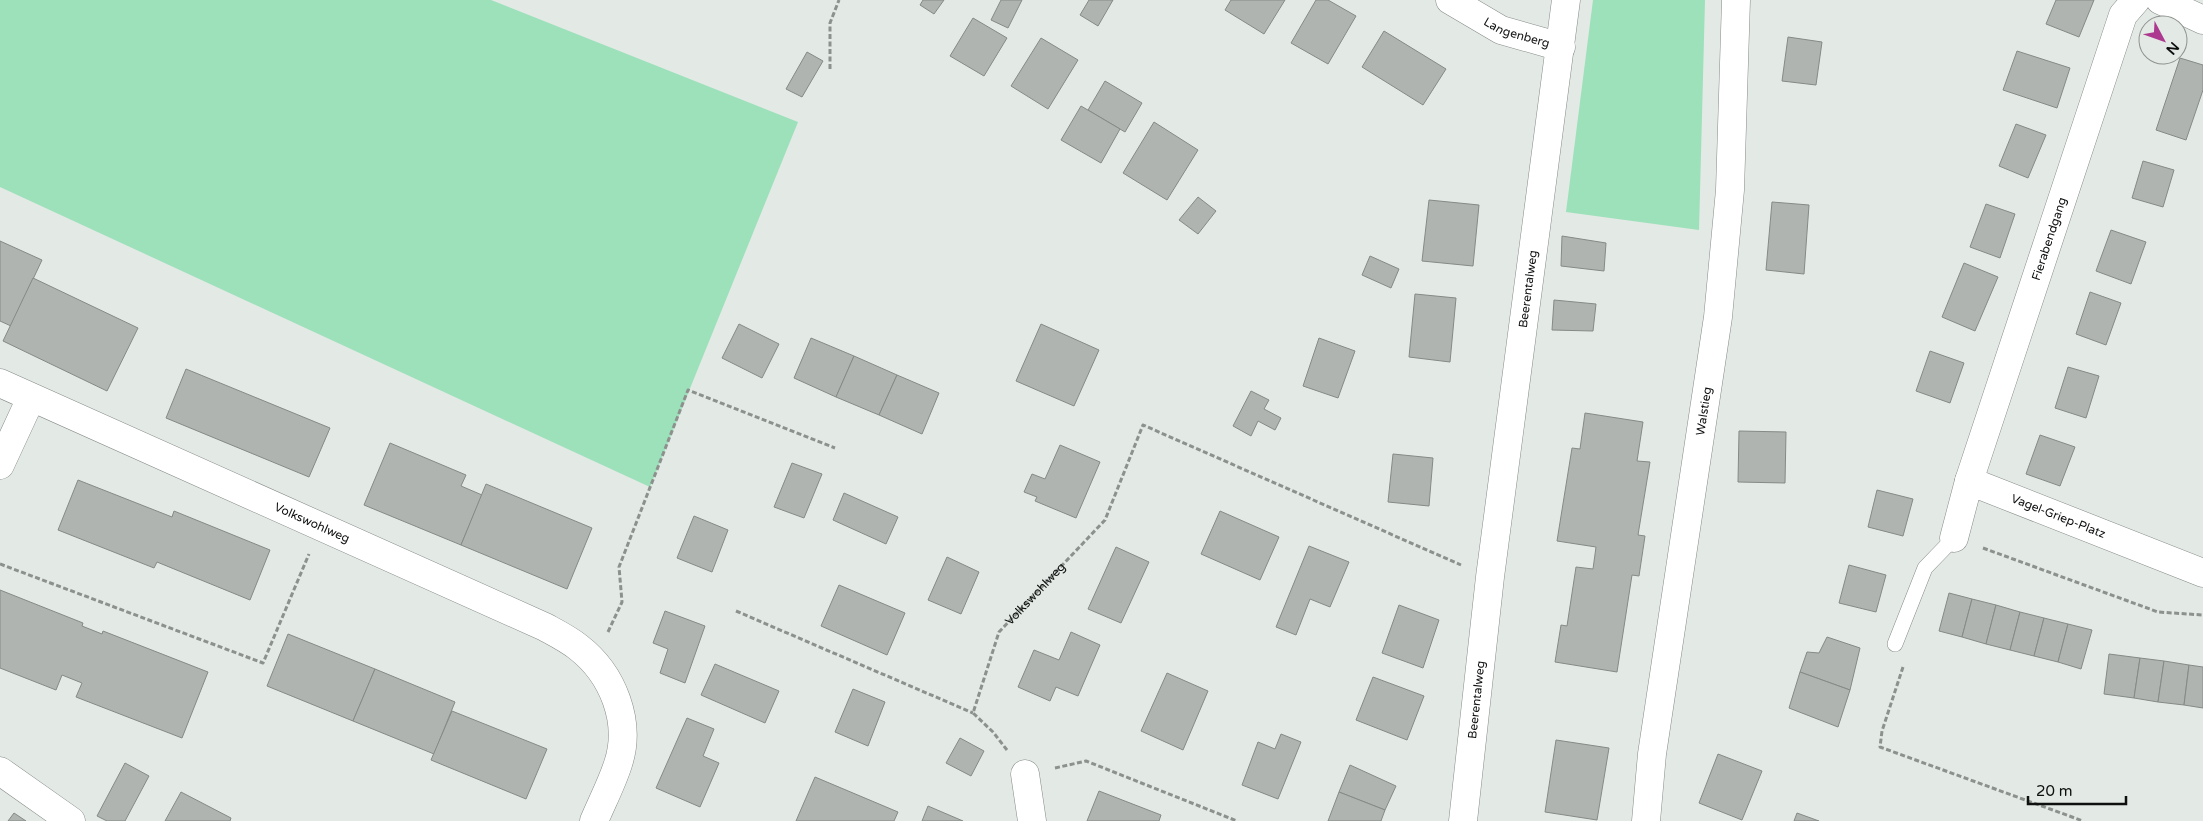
<svg xmlns="http://www.w3.org/2000/svg" width="2203" height="821" viewBox="0 0 2203 821" font-family="'Varela Round',sans-serif">
	<style>
		.green { fill: #9ce1ba }
		.building { fill: #afb4b1; stroke: #858a87 }
		.lines { fill: none; stroke-linecap: round; stroke-linejoin: round }
		.lane-casing { stroke: #868b88; stroke-width: 16 }
		.street-casing { stroke: #868b88; stroke-width: 29 }
		.path { stroke: #8c918e; stroke-width: 3; stroke-dasharray: 5 2.5; stroke-linecap: butt }
		.lane { stroke: #fff; stroke-width: 15 }
		.street { stroke: #fff; stroke-width: 28 }
		.labels { text-anchor: middle; dominant-baseline: central; stroke-width: 4.5; stroke-linejoin: round; paint-order: stroke }
		.street-label { font-size: 12px; fill: #0e100f; stroke: #e3e9e5 }
	</style>
	<rect width="100%" height="100%" fill="#e3e9e5"/>
	<g class="green">
		<path d="M0,0h491l307,122 -148,365 -650,-300z"/>
		<path d="M1593,0h112l-6,230 -133,-18z"/>
	</g>
	<g class="building">
		<path d="M923,0h21l-10,14 -14,-9z"/>
		<path d="M1001,0h21l-14,28 -17,-8z"/>
		<path d="M1089,0h24l-15,26 -18,-11z"/>
		<path d="M1231,0h54l-21,34 -39,-24z"/>
		<path d="M1316,0h12l28,16 -28,48 -37,-21z"/>
		<path d="M2056,0h38l-15,37 -33,-13z"/>
		<path d="M973,18l34,20 -23,38 -34,-20z"/>
		<path d="M1384,31l62,38 -23,36 -61,-38z"/>
		<path d="M1788,37l34,5 -6,43 -34,-4z"/>
		<path d="M1041,38l37,22 -30,49 -37,-23z"/>
		<path d="M2017,51l53,17 -13,40 -54,-18z"/>
		<path d="M807,52l16,9 -21,36 -16,-8z"/>
		<path d="M2180,58l23,7v25l-17,50 -30,-10z"/>
		<path d="M1105,81l37,22 -17,29 -37,-22z"/>
		<path d="M1081,106l39,23 -19,34 -40,-23z"/>
		<path d="M1154,122l44,28 -31,50 -44,-27z"/>
		<path d="M2016,124l30,11 -18,43 -29,-12z"/>
		<path d="M2143,161l31,9 -11,37 -31,-9z"/>
		<path d="M1198,197l18,14 -18,23 -19,-14z"/>
		<path d="M1429,200l50,5 -6,61 -51,-5z"/>
		<path d="M1772,202l37,3 -5,69 -38,-4z"/>
		<path d="M1986,204l29,10 -15,44 -30,-11z"/>
		<path d="M2111,230l35,12 -15,42 -35,-13z"/>
		<path d="M1562,236l44,7 -2,28 -43,-5z"/>
		<path d="M0,241l42,19 -31,66 -11,-5z"/>
		<path d="M1370,256l29,13 -8,19 -29,-13z"/>
		<path d="M1964,263l34,14 -23,54 -33,-14z"/>
		<path d="M33,278l105,50 -31,63 -104,-50z"/>
		<path d="M2090,292l31,11 -15,42 -30,-11z"/>
		<path d="M1415,294l41,4 -6,64 -41,-5z"/>
		<path d="M1554,300l42,4 -3,27 -41,-1z"/>
		<path d="M739,324l40,20 -17,34 -40,-20z"/>
		<path d="M1041,324l58,26 -25,56 -58,-25z"/>
		<path d="M811,338l43,18 -18,41 -42,-19z"/>
		<path d="M1319,338l36,13 -17,47 -35,-12z"/>
		<path d="M1930,351l34,12 -14,40 -34,-12z"/>
		<path d="M854,356l43,19 -18,40 -43,-18z"/>
		<path d="M2068,367l31,9 -13,42 -31,-10z"/>
		<path d="M186,369l144,59 -21,49 -143,-59z"/>
		<path d="M897,375l42,18 -17,41 -43,-19z"/>
		<path d="M1251,391l18,9 -5,9 17,9 -6,12 -17,-9 -7,15 -18,-10z"/>
		<path d="M1585,413l58,9 -6,39 13,1 -12,73 7,1 -6,40 -7,-1 -15,97 -62,-10 6,-37 6,1 9,-59 17,2 3,-22 -39,-6 15,-93 8,1z"/>
		<path d="M1739,431l47,1 -1,51 -47,-1z"/>
		<path d="M2040,435l35,12 -15,39 -34,-12z"/>
		<path d="M390,443l76,32 -5,11 21,9 -21,50 -97,-40z"/>
		<path d="M1060,445l40,17 -24,56 -41,-17 2,-4 -13,-5 8,-18 13,5z"/>
		<path d="M1393,454l40,4 -4,48 -41,-4z"/>
		<path d="M792,463l30,11 -18,44 -30,-11z"/>
		<path d="M78,480l94,37 2,-6 96,39 -20,50 -93,-38 -3,6 -96,-38z"/>
		<path d="M486,484l106,44 -25,61 -106,-44z"/>
		<path d="M1877,490l36,9 -10,37 -35,-9z"/>
		<path d="M844,493l54,24 -12,27 -53,-24z"/>
		<path d="M1220,511l59,26 -19,43 -59,-26z"/>
		<path d="M694,516l34,14 -16,42 -35,-14z"/>
		<path d="M1309,546l40,16 -19,45 -20,-8 -14,36 -20,-8z"/>
		<path d="M1116,547l33,15 -28,61 -33,-14z"/>
		<path d="M947,557l32,15 -18,42 -33,-14z"/>
		<path d="M1849,565l37,10 -10,37 -37,-9z"/>
		<path d="M839,585l66,28 -18,42 -66,-29z"/>
		<path d="M0,590l83,33 -1,3 20,8 1,-3 105,41 -26,66 -106,-41 6,-14 -20,-8 -6,15 -56,-22z"/>
		<path d="M1949,593l23,6 -10,38 -23,-6z"/>
		<path d="M1972,599l24,6 -10,39 -24,-7z"/>
		<path d="M1399,605l40,15 -16,48 -41,-15z"/>
		<path d="M1996,605l24,7 -10,38 -24,-6z"/>
		<path d="M665,611l40,15 -20,57 -25,-10 8,-24 -15,-6z"/>
		<path d="M2020,612l24,6 -10,38 -24,-6z"/>
		<path d="M2044,618l24,6 -10,38 -24,-6z"/>
		<path d="M2068,624l24,6 -11,39 -23,-7z"/>
		<path d="M1071,632l29,13 -22,51 -22,-9 -6,14 -32,-14 16,-37 25,10z"/>
		<path d="M288,634l87,35 -22,52 -86,-35z"/>
		<path d="M1827,637l33,11 -10,42 -50,-18 7,-20 12,1z"/>
		<path d="M2109,654l31,4 -6,40 -30,-4z"/>
		<path d="M2140,658l24,3 -6,41 -24,-4z"/>
		<path d="M2164,661l25,4 -5,40 -26,-3z"/>
		<path d="M715,664l64,27 -14,32 -64,-28z"/>
		<path d="M2189,665l14,2v41l-19,-3z"/>
		<path d="M375,669l80,33 -21,52 -81,-33z"/>
		<path d="M1800,672l50,18 -12,37 -49,-19z"/>
		<path d="M1167,673l41,18 -25,59 -42,-19z"/>
		<path d="M1373,677l51,19 -17,44 -51,-20z"/>
		<path d="M853,689l32,13 -17,44 -33,-14z"/>
		<path d="M452,711l95,38 -21,50 -95,-39z"/>
		<path d="M687,718l27,11 -11,27 16,7 -19,44 -44,-19z"/>
		<path d="M1281,734l20,8 -23,57 -36,-14 16,-43 17,7z"/>
		<path d="M960,738l24,13 -13,25 -25,-13z"/>
		<path d="M1556,740l53,8 -12,72 -52,-8z"/>
		<path d="M1718,754l44,17 -20,49 -43,-17z"/>
		<path d="M125,763l24,13 -24,45h-18l-10,-5z"/>
		<path d="M1350,765l46,21 -11,24 -46,-18z"/>
		<path d="M815,777l83,35 -4,9h-98z"/>
		<path d="M1099,791l62,24 -2,6h-72z"/>
		<path d="M181,792l50,26 -1,3h-65z"/>
		<path d="M1339,792l46,18 -4,11h-53z"/>
		<path d="M928,806l35,15h-41z"/>
		<path d="M14,813l12,8h-18z"/>
		<path d="M1797,813l22,8h-25z"/>
	</g>
	<g class="lines">
		<g class="lane-casing">
			<path id="lane" d="M1895,644l30,-76 29,-30"/>
		</g>
		<g class="street-casing">
			<g id="street">
				<path id="s2" d="M1450,0l51,30 60,17"/>
				<path d="M2160,0l43,20"/>
				<path id="s3" d="M0,383l545,244c11,6 23,12 33,20 35,27 54,75 40,117 -6,19 -16,38 -24,57"/>
				<path d="M0,465l31,-67"/>
				<path id="s4" d="M1969,481l154,-466 13,-15"/>
				<path id="s5" d="M1954,538l15,-57 234,92"/>
				<path d="M0,771l71,50"/>
				<path d="M1025,774l7,47"/>
				<path id="s6" d="M1463,821l27,-244 76,-577"/>
				<path id="s7" d="M1646,821l6,-67 66,-437 12,-127 6,-190"/>
			</g>
		</g>
		<g class="path">
			<path d="M830,69v-46l9,-23"/>
			<path d="M1983,548l175,64 45,3"/>
			<path d="M0,564l263,99 46,-109"/>
			<path d="M736,611l237,102"/>
			<path d="M608,632l14,-30 -3,-35 69,-177 147,58"/>
			<path d="M1903,667l-21,64 -2,16 203,74"/>
			<path id="s1" d="M1007,750l-14,-18 -20,-19 26,-81 106,-112 38,-95 318,140"/>
			<path d="M1055,768l31,-7 151,60"/>
		</g>
		<use href="#lane" class="lane"/>
		<use href="#street" class="street"/>
	</g>
	<g class="labels">
		<g class="street-label">
			<text stroke="none"><textPath href="#s2" startOffset="75">Langenberg</textPath></text>
			<text stroke="none"><textPath href="#s4" startOffset="255">Fierabendgang</textPath></text>
			<text stroke="none"><textPath href="#s6" startOffset="536">Beerentalweg</textPath></text>
			<text stroke="none"><textPath href="#s7" startOffset="414">Walstieg</textPath></text>
			<text stroke="none"><textPath href="#s5" startOffset="155">Vagel-Griep-Platz</textPath></text>
			<text stroke="none"><textPath href="#s3" startOffset="342">Volkswohlweg</textPath></text>
			<text stroke="none"><textPath href="#s1" startOffset="188">Volkswohlweg</textPath></text>
			<text stroke="none"><textPath href="#s6" startOffset="122">Beerentalweg</textPath></text>
		</g>
	</g>
	<g transform="translate(2163 40) rotate(131)"><circle r="24" fill="#e3e9e5" stroke="#8e928f"/>
	<path d="M0-4L9 19L0 12L-9 19Z" fill="#ad388f"/>
	<text y="-8" font-size="14" font-weight="bold" text-anchor="middle" fill="#0e100f">N</text>
	</g>
	<path d="M2028 796v8h98v-8" fill="none" stroke="#0e100f" stroke-width="2.5"/>
	<text x="2036" y="796" font-size="15" fill="#0e100f" stroke="#e3e9e5" stroke-width="4" paint-order="stroke">20 m</text>
</svg>
